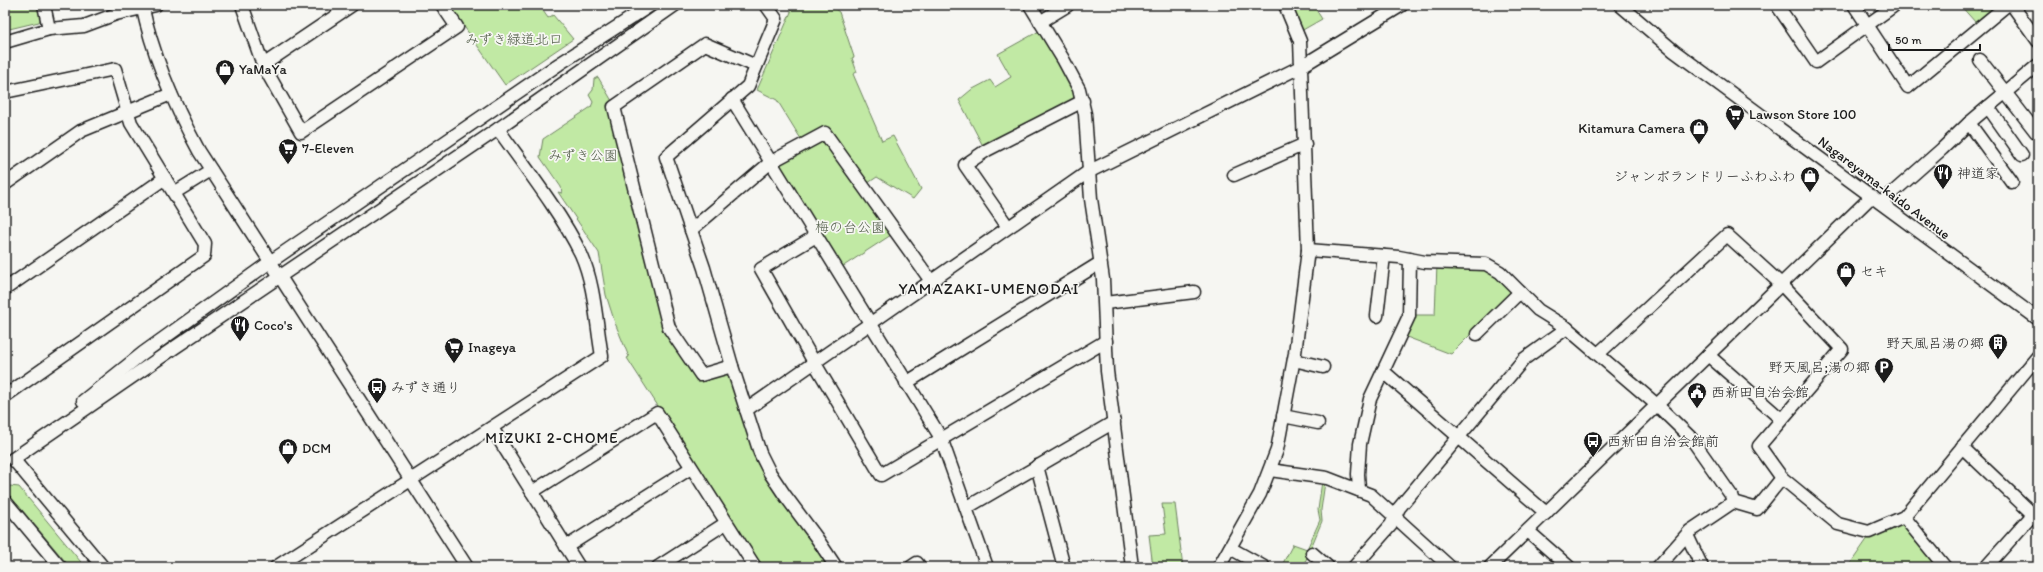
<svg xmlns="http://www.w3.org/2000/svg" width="2043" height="572" viewBox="0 0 2043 572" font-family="Itim,'Klee One',sans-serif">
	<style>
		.green { fill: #c1e9a4; stroke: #6e8260 }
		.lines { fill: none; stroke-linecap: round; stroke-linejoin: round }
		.minor-casing { stroke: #1c1c1c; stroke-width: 15 }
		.minor { stroke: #f6f6f2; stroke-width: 12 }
		.labels { text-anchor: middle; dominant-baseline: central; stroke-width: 3.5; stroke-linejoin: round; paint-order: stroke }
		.park-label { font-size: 14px; fill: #4e5a45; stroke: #f6f6f2 }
		.poi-label { font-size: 14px; fill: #1c1c1c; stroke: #f6f6f2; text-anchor: start }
		.street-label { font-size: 14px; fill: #1c1c1c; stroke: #f6f6f2 }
		.neighbourhood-label { font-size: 15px; letter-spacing: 1px; fill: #1c1c1c; stroke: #f6f6f2 }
		.quarter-label { font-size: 16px; letter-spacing: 1px; fill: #1c1c1c; stroke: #f6f6f2 }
	</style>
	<rect width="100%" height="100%" fill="#f6f6f2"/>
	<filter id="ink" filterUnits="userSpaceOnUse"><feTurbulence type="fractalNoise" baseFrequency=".025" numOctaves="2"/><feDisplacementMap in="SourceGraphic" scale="8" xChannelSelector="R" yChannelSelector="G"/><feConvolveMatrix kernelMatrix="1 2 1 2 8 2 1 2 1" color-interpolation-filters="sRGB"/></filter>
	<g filter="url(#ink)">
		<g class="green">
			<path d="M5,5h33l3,13 -2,4 -34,8z"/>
			<path d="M449,5h90l9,13 5,-3 20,24 -68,46z"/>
			<path d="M794,5h36l9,7 15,45 -2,1 5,14 -4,2 29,67 11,-5 28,53 -8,10 -36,-22 -9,6 -42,-57 -25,13 -24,-39 -20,-10z"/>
			<path d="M1295,5h18l9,14 -21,12 -7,-22z"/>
			<path d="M1960,5h38l-22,18z"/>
			<path d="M1041,30l35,64 -2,5 -91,47 -24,-46 12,-10 19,-10 5,7 16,-10 -13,-23z"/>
			<path d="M598,77l14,24 -5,4 57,224 8,15 26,38 26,-8 5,1 28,88 12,21 34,43 26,40h-67l-135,-209 2,-1 -14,-34 -9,-28 -7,-42 -41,-61 4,1 -1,-6 -21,-30 3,-18 48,-32 2,-5 -4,-7 4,-5 1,-11z"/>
			<path d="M820,142l5,1 66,92 -49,32 -63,-100 2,-5z"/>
			<path d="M1437,264l47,2 29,26 -62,62 -47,-18 8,-21h23z"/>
			<path d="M1322,481l3,1 -4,28 1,11 -19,46h-22l12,-23 14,5 13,-29 -2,-10z"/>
			<path d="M10,486l9,1 66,80h-15l-53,-63 -1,1 -11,-12z"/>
			<path d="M1162,504h13l8,63h-30l-4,-32 17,-1z"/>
			<path d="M1899,525l5,1 34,41h-90l20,-29z"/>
		</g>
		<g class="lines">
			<g class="minor-casing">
				<g id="minor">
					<path d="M44,5l5,24"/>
					<path d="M142,5c11,52 32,100 57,146l268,416"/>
					<path d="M242,5l21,60 38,67 156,-105 -15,-22"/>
					<path d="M766,5l10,14 -28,67 -82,71 38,111 28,98 28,87 10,20 14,21 32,43 20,30"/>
					<path d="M1030,5l33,54 16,30 6,25 6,85 12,80 4,92 25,196"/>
					<path d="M1620,5l54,46 364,268"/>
					<path d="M1777,5l39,57 79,-57"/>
					<path d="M1854,5l54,82 99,-82"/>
					<path d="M2012,5l26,36"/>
					<path d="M1040,22l28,-17"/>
					<path d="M5,42l44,-13 35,-3 32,-12 40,-9"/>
					<path d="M1980,60l56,72"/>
					<path d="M263,65l89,-60"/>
					<path d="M5,92l110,-23 16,54 74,121 -1,12 -199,140"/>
					<path d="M732,99l209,339 46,129"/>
					<path d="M1988,107l34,48"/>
					<path d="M1969,123l43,59"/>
					<path d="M1234,175l71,-31"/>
					<path d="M5,184l76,-53 90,-37"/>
					<path d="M174,193l37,-23"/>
					<path d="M1881,203l61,-54 27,-26 69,-58"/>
					<path d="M1008,227l-43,-62 22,-15 96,-49"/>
					<path d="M691,230l80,-68 54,-29 106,148"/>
					<path d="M816,236l-55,33 53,93 67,113 225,-134"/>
					<path d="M1308,250l91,7 26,5 61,2 14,8 38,38 29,18 90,77 34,33 40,57 2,7"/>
					<path d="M5,289l160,-111"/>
					<path d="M1105,303l89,-11"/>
					<path d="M1377,316l7,-60"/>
					<path d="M1477,334l43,-42"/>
					<path d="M1598,354l129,-119 54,49 61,65 -83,97 23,32"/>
					<path d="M1708,355l73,64"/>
					<path d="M1294,360l29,7"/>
					<path d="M732,366l-31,9 -32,-47 -55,-221 91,-63 51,22"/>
					<path d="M1383,371l163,142"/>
					<path d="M906,383l194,-120"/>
					<path d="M83,401l60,-48 127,-91 289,-198 92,-59"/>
					<path d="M746,410l342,-238 214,-106 100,-61"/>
					<path d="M1283,416l35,7"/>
					<path d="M492,428l87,139"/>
					<path d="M1962,447l76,72"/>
					<path d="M13,459l161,-111 324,-219 177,-124"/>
					<path d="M13,459l90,108"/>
					<path d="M1037,466l27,101"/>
					<path d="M1270,470l57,8 44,17 79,72"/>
					<path d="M1359,490l-1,-16 2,-30 10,-45 39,-83 1,-57"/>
					<path d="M532,492l125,-79 98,154"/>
					<path d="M5,501l55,66"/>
					<path d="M966,508l148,-86"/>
					<path d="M1904,517l41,50"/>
					<path d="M1528,531l41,36"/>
					<path d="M1687,535l15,32"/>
					<path d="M566,547l125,-79"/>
					<path d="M1230,548l34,19"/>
					<path d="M1312,553l16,14"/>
					<path d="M276,567l326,-211c-6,-33 -7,-71 -21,-102 -20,-41 -56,-87 -83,-125"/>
					<path d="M658,567l68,-44"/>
					<path d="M911,567l6,-4 3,4"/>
					<path d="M1219,567l41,-73 17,-44 18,-97 13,-103 -8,-209 -15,-36"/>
					<path d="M1354,567l37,-42 8,-17 125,-149 43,-31"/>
					<path d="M1490,567l382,-371"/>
					<path d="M1658,567l32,-36 43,-29 24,7 25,-31 56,46 31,8 35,-15 134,-161"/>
					<path d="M1986,567l52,-58"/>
				</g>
			</g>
			<use href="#minor" class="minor"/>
		</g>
	</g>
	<defs>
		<g id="shop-pin" transform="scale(1)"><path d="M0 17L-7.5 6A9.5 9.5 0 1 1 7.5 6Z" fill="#1c1c1c" stroke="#f6f6f2"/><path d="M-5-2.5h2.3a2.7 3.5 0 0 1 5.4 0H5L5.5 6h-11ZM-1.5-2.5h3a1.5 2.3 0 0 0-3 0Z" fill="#fff"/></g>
		<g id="supermarket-pin" transform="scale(1)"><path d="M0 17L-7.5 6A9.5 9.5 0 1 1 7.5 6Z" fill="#1c1c1c" stroke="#f6f6f2"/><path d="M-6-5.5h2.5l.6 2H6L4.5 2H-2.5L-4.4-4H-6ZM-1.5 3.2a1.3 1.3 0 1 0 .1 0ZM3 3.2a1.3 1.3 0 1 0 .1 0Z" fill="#fff"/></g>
		<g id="restaurant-pin" transform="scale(1)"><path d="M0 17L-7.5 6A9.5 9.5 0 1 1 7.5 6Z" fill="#1c1c1c" stroke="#f6f6f2"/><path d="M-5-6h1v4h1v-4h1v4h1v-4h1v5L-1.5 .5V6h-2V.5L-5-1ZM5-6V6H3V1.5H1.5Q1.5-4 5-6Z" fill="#fff"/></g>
		<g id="building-pin" transform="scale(1)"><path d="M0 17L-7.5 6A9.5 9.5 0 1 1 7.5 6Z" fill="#1c1c1c" stroke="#f6f6f2"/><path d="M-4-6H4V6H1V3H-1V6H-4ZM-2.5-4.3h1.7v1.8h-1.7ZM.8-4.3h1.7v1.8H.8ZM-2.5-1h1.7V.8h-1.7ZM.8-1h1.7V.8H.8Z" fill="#fff"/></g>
		<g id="parking-pin" transform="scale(1)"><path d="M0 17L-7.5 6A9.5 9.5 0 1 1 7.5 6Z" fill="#1c1c1c" stroke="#f6f6f2"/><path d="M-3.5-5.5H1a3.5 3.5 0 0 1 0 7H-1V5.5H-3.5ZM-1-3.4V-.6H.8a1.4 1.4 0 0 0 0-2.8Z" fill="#fff"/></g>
		<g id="bus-pin" transform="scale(1)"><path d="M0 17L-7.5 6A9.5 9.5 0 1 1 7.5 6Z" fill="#1c1c1c" stroke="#f6f6f2"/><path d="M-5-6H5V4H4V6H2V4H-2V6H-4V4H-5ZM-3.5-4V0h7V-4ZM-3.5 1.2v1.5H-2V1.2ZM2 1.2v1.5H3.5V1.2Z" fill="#fff"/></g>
		<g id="civic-pin" transform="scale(1)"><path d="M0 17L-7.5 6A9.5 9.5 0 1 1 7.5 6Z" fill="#1c1c1c" stroke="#f6f6f2"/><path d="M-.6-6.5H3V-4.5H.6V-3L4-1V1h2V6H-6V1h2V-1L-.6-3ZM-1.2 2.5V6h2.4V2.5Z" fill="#fff"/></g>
	</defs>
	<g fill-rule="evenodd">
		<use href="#shop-pin" x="225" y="69"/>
		<use href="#supermarket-pin" x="1735" y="114"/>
		<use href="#shop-pin" x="1699" y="128"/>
		<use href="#supermarket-pin" x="288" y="148"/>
		<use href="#restaurant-pin" x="1943" y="173"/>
		<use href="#shop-pin" x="1810" y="176"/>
		<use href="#shop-pin" x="1846" y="271"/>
		<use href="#restaurant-pin" x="240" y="325"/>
		<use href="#building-pin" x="1998" y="343"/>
		<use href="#supermarket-pin" x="454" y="347"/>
		<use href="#parking-pin" x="1884" y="367"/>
		<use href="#bus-pin" x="377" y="387"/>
		<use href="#civic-pin" x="1697" y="392"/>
		<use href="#bus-pin" x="1593" y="441"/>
		<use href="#shop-pin" x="288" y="448"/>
	</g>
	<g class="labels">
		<g class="park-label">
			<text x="514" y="39">みずき緑道北口</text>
			<text x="583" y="155">みずき公園</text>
			<text x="850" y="227">梅の台公園</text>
		</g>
		<g class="poi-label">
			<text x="239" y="69">YaMaYa</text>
			<text x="1749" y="114">Lawson Store 100</text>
			<text x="1685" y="128" text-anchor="end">Kitamura Camera</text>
			<text x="302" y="148">7-Eleven</text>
			<text x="1957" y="173">神道家</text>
			<text x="1796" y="176" text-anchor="end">ジャンボランドリーふわふわ</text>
			<text x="1860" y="271">セキ</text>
			<text x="254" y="325">Coco's</text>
			<text x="1984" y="343" text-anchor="end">野天風呂湯の郷</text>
			<text x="468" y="347">Inageya</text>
			<text x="1870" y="367" text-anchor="end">野天風呂;湯の郷</text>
			<text x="391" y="387">みずき通り</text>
			<text x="1711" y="392">西新田自治会館</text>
			<text x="1607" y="441">西新田自治会館前</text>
			<text x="302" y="448">DCM</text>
		</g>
		<g class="street-label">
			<text transform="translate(1884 188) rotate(37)">Nagareyama-kaido Avenue</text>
		</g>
		<g class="neighbourhood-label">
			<text x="552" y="438">MIZUKI 2-CHOME</text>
		</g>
		<g class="quarter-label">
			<text x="989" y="288">YAMAZAKI-UMENODAI</text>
		</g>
	</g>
	<rect width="2043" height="572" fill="none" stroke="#f6f6f2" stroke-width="20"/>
	<rect x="10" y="10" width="2023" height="552" fill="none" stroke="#1c1c1c" stroke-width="1.5" filter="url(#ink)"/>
	<path d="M1889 44v6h91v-6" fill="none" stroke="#1c1c1c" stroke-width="2"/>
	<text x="1895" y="44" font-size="12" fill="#1c1c1c" stroke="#f6f6f2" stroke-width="3" paint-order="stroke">50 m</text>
</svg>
